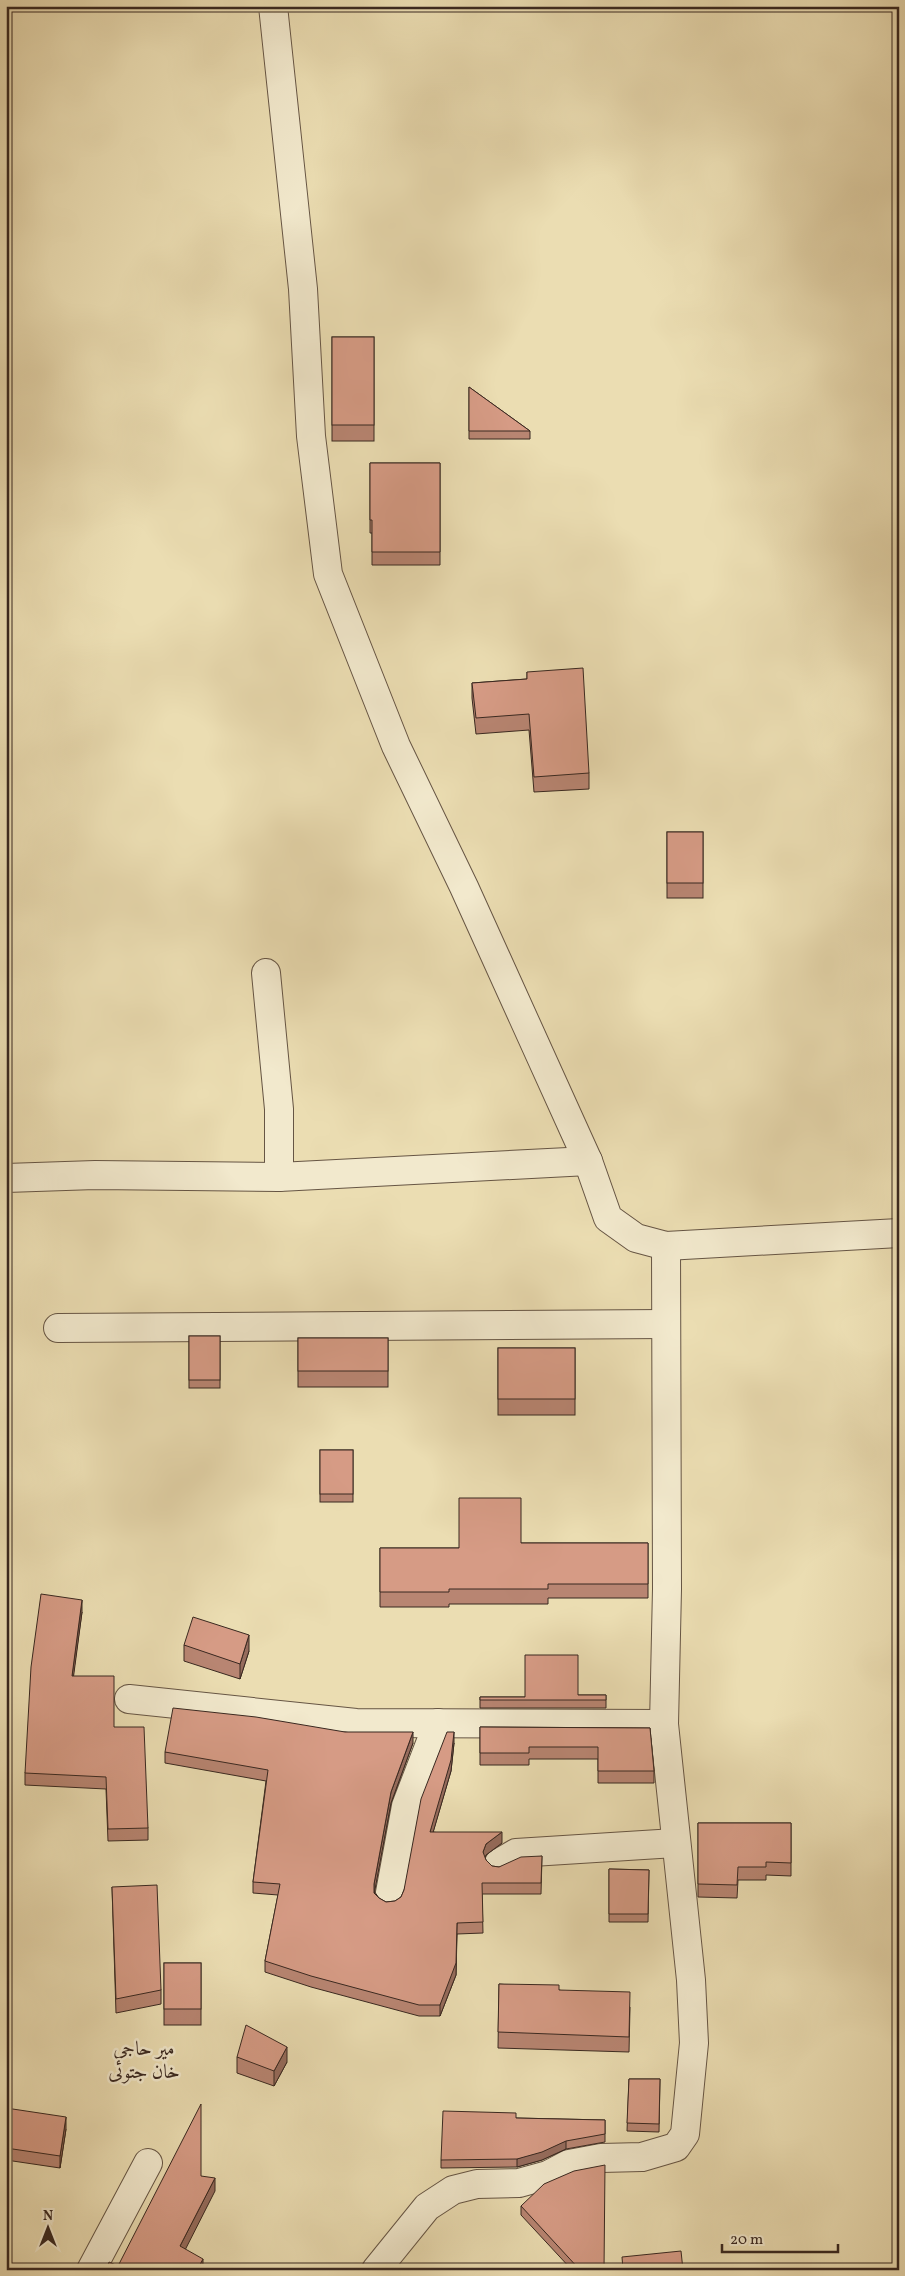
<svg xmlns="http://www.w3.org/2000/svg" width="905" height="2276" viewBox="0 0 905 2276" font-family="Vollkorn,Amiri,serif">
	<style>
		.lines { fill: none; stroke-linecap: round; stroke-linejoin: round }
		.minor-casing { stroke: #654; stroke-width: 30 }
		.minor { stroke: #f2e9cd; stroke-width: 28 }
		.wall { fill: #b88572; stroke: #392820 }
		.shaded-wall { fill: #966c5d; stroke: #392820 }
		.building { fill: #d69b85; stroke: #392820 }
		.labels { text-anchor: middle; dominant-baseline: central; stroke-width: 5; stroke-linejoin: round; paint-order: stroke }
		.quarter-label { font-size: 20px; fill: #392820; stroke: #f2e9cd }
	</style>
	<rect width="100%" height="100%" fill="#ebddb2"/>
	<filter id="stains"><feTurbulence type="fractalNoise" baseFrequency=".004" numOctaves="4"/><feColorMatrix values="0 0 0 0 .2 0 0 0 0 .09 0 0 0 0 .02 0 0 0 .5 -.17"/></filter>
	<radialGradient id="worn" r=".72"><stop offset=".6" stop-color="#630" stop-opacity="0"/><stop offset="1" stop-color="#630" stop-opacity=".3"/></radialGradient>
	<g class="lines">
		<g class="minor-casing">
			<g id="minor">
				<path d="M273,6l30,283 8,147 17,138 68,172 68,141 124,274 20,57 28,20 30,8 233,-13"/>
				<path d="M266,973l13,136v68"/>
				<path d="M6,1178l89,-3 184,2 309,-16"/>
				<path d="M58,1328l607,-4"/>
				<path d="M129,1699l227,24 308,1"/>
				<path d="M499,1863l17,-10 159,-10"/>
				<path d="M389,1898l17,-92 32,-83"/>
				<path d="M91,2270l57,-107"/>
				<path d="M376,2270l51,-63 26,-17 24,-6 42,-1 29,-8 21,-11 32,-6 41,-1 34,-10 9,-13 9,-91 -3,-63 -27,-256 3,-135 -1,-343"/>
			</g>
		</g>
		<use href="#minor" class="minor"/>
	</g>
	<g class="wall">
		<rect x="332" y="337" width="42" height="104"/>
		<path d="M469,387l61,44v8h-61z"/>
		<path d="M370,463h70v102h-68v-32h-2z"/>
		<path d="M527,672l62,101v16l-55,3 -5,-62 -53,4 -4,-36v-15l55,-4z"/>
		<rect x="667" y="832" width="36" height="66"/>
		<rect x="189" y="1336" width="31" height="52"/>
		<rect x="298" y="1338" width="90" height="49"/>
		<rect x="498" y="1348" width="77" height="67"/>
		<rect x="320" y="1450" width="33" height="52"/>
		<path d="M521,1543h127v55h-100v6h-99v3h-69v-59h79z"/>
		<path d="M82,1612l-9,64 41,51 34,101v12l-40,1 -2,-52 -81,-4v-12z"/>
		<path d="M184,1645l65,6 -9,28 -56,-18z"/>
		<path d="M578,1695h28v13h-126v-11h45z"/>
		<path d="M480,1727l170,1 4,43v12h-56v-24h-69v6h-49z"/>
		<path d="M345,1732l68,11 -22,60 -17,88 5,7 7,4 9,-1 6,-4 3,-7 50,-147 -3,28 -18,61 69,11 -16,12 -1,2 1,3 6,6 7,1 43,-11 -1,38h-59l1,39 -26,1 -1,41 -16,41h-21l-108,-29 -46,-15v-11l13,-66 -25,-2v-11l13,-101 -101,-18v-11z"/>
		<path d="M698,1823h93v53l-25,-1v5h-28l-1,18 -39,-1z"/>
		<path d="M609,1869l40,1 -1,52h-39z"/>
		<path d="M112,1887l49,103v14l-45,9z"/>
		<rect x="164" y="1963" width="37" height="62"/>
		<path d="M499,1984l60,6 71,17 -1,45 -131,-4z"/>
		<path d="M237,2057l50,5 -13,24 -37,-13z"/>
		<path d="M629,2079h31l-1,53 -32,-1z"/>
		<path d="M6,2108l60,21 -6,39 -54,-8z"/>
		<path d="M516,2118l89,2v22l-39,7 -24,11 -25,7 -76,1v-8z"/>
		<path d="M521,2206l83,64h-32l-51,-55z"/>
	</g>
	<g class="shaded-wall">
		<path d="M82,1600v12l-10,76v-12z"/>
		<path d="M249,1635v16l-9,28v-15z"/>
		<path d="M413,1732v11l-22,60 -17,92v-11l17,-92z"/>
		<path d="M454,1732v11l-3,28 -21,72v-11z"/>
		<path d="M502,1832v11l-16,12 -3,8v-11l3,-8z"/>
		<path d="M457,1923l-1,52 -16,41v-11z"/>
		<path d="M287,2047v15l-13,24v-15z"/>
		<path d="M66,2117v12l-6,39v-12z"/>
		<path d="M566,2141v8l-24,11 -25,7v-8z"/>
		<path d="M215,2178v13l-35,69v-14z"/>
		<path d="M203,2259v11h-5v-2z"/>
	</g>
	<g class="building">
		<rect x="332" y="337" width="42" height="88"/>
		<path d="M469,387l61,44h-61z"/>
		<path d="M370,463h70v89h-68v-32h-2z"/>
		<path d="M583,668l6,105 -55,4 -5,-63 -53,4 -4,-35 55,-4v-7z"/>
		<rect x="667" y="832" width="36" height="51"/>
		<rect x="189" y="1336" width="31" height="44"/>
		<rect x="298" y="1338" width="90" height="33"/>
		<rect x="498" y="1348" width="77" height="51"/>
		<rect x="320" y="1450" width="33" height="44"/>
		<path d="M459,1498h62v45h127v41h-100v5h-99v3h-69v-44h79z"/>
		<path d="M41,1594l41,6 -10,76h42v51h30l4,101 -40,1 -2,-52 -81,-4 6,-106z"/>
		<path d="M193,1617l56,18 -9,29 -56,-19z"/>
		<path d="M525,1655h53v40h28v5h-126v-3h45z"/>
		<path d="M173,1708l83,9 89,15h68l-22,60 -17,92v9l5,5 7,4 9,-1 6,-4 3,-7 17,-91 26,-67h7l-3,28 -21,72h72l-16,12 -3,8 3,8 6,6 7,1 22,-10 21,-1 -1,27h-59l1,39 -26,1 -1,40 -16,42h-21l-108,-29 -46,-15 15,-77 -27,-2 15,-112 -103,-18z"/>
		<path d="M480,1727l170,1 4,43h-56v-24h-69v6h-49z"/>
		<path d="M698,1823h93v40l-25,-1v5h-28l-1,18 -39,-1z"/>
		<path d="M609,1869l40,1 -1,44h-39z"/>
		<path d="M157,1885l4,105 -45,9 -4,-112z"/>
		<rect x="164" y="1963" width="37" height="46"/>
		<path d="M499,1984l60,1v5l71,2 -1,45 -131,-5z"/>
		<path d="M246,2025l41,22 -13,24 -37,-14z"/>
		<path d="M629,2079h31l-1,45 -32,-1z"/>
		<path d="M201,2104v72l14,2 -35,68 23,13 -5,9 3,2h-95l3,-8 9,4z"/>
		<path d="M6,2108l60,9 -6,39 -54,-8z"/>
		<path d="M443,2111l73,2v5l89,2v14l-39,7 -24,11 -25,7 -76,1z"/>
		<path d="M605,2165l-1,105h-24l-59,-64 23,-22 30,-13z"/>
		<path d="M681,2251l2,19h-60l-1,-13z"/>
	</g>
	<g class="labels">
		<g class="quarter-label">
			<text x="144" y="2050">میر حاجی<tspan x="144" dy="23">خان جتوئی</tspan></text>
		</g>
	</g>
	<rect width="905" height="2276" fill="none" stroke="#ebddb2" stroke-width="25"/>
	<rect x="8" y="8" width="890" height="2261" fill="none" stroke="#392820" stroke-width="2.5"/>
	<rect x="12" y="12" width="880" height="2251" fill="none" stroke="#392820"/>
	<g transform="translate(48 2228)" stroke="#f2e9cd" stroke-width="4" paint-order="stroke">
	<path d="M0-4L9 19L0 12L-9 19Z" fill="#392820"/>
	<text y="-8" font-size="14" font-weight="bold" text-anchor="middle" fill="#392820">N</text>
	</g>
	<path d="M722 2244v8h116v-8" fill="none" stroke="#392820" stroke-width="2.5"/>
	<text x="730" y="2244" font-size="15" fill="#392820" stroke="#f2e9cd" stroke-width="4" paint-order="stroke">20 m</text>
	<rect width="100%" height="100%" filter="url(#stains)"/>
	<rect width="100%" height="100%" fill="url(#worn)"/>
</svg>
